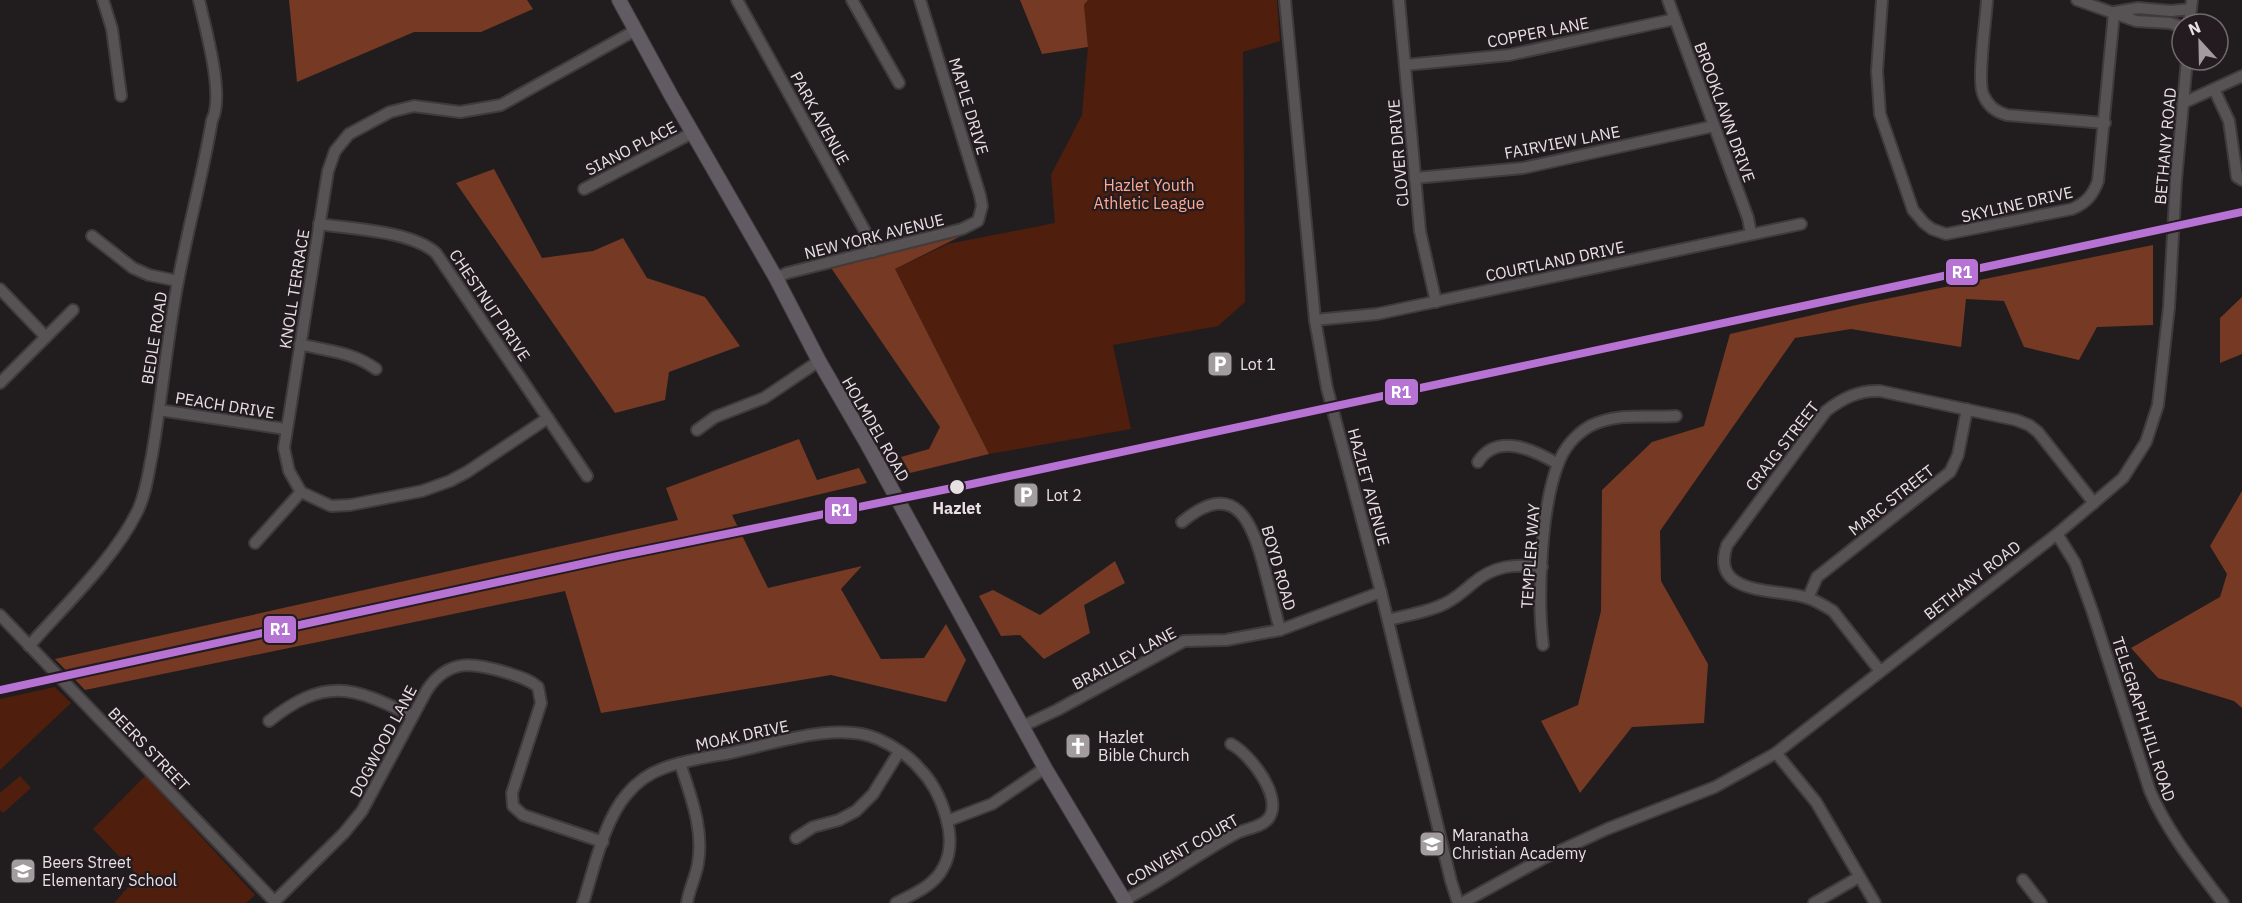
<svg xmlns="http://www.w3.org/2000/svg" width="2242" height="903" viewBox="0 0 2242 903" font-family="'IBM Plex Sans',sans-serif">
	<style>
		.green { fill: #501e0c }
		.forest { fill: #763923 }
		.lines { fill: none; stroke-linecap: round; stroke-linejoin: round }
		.minor-casing { stroke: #3f3b3d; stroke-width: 14 }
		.major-casing { stroke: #3f3b3d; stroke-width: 16 }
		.minor { stroke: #575355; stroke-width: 10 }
		.major { stroke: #635b63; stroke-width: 14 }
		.rail-1-casing { stroke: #231b20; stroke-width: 12 }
		.rail-1 { stroke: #b673d3; stroke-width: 8 }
		.stop-dot { fill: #e7e1e4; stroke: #231b20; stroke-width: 2 }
		.labels { text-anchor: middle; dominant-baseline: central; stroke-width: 4.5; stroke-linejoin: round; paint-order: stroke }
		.street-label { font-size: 16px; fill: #e7e1e4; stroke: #231b20 }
		.park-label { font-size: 16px; fill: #feaa8e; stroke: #231b20 }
		.poi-label { font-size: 16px; fill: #e7e1e4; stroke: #231b20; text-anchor: start }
		.stop-label { font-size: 16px; font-weight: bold; fill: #e7e1e4; stroke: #231b20 }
		.line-badge { stroke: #231b20; stroke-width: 2 }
		.badge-label { font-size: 16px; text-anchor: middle; font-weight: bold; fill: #fff }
	</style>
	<rect width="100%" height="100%" fill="#211d1f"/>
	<g class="green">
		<path d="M1088,0h189l3,41 -37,11 2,250 -27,24 -105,19 18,84 -142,25 -94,-185 53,-25 107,-21 -4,-48 31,-60 6,-68 -4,-42z"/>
		<path d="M55,687l16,16 -71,67v-71z"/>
		<path d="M20,776l11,12 -28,25 -3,-3v-17z"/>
		<path d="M145,776l110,119 -9,8h-132l24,-27 -45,-47z"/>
	</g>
	<g class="forest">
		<path d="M289,0h238l6,9 -52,23h-67l-117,50z"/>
		<path d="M1020,0h68l-4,5 4,42 -46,7z"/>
		<path d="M494,169l48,89 51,-7 30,-13 24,40 58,19 35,49 -71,26 -4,28 -50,13 -159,-230z"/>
		<path d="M981,226l-86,43 94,185 -79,19 -9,-16 28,-8 11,-22 -113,-165z"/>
		<path d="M2153,245v80l-56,2 -18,33 -55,-13 -20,-46 -38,-2 -5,48 -110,-18 -56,9 -135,193 1,50 47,83 -4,59 -72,4 -52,66 -39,-72 37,-16 23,-94 1,-121 50,-48 52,-16 26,-92 131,-30z"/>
		<path d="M2242,297v57l-22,9v-45z"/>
		<path d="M799,439l18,41 42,-12 8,15 -135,32 36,73 94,-22 -21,23 40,70 43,-1 22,-34 20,36 -20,42 -115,-27 -230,38 -36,-122 -480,99 -30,-31 623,-139 -12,-32z"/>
		<path d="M2242,491v217l-8,-7 -76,-23 -27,-30 89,-51 7,-23 -17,-28z"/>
		<path d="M1115,561l10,22 -41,22 6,28 -46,26 -24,-24 -19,1 -22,-40 14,-6 47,25z"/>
	</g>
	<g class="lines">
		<g class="minor-casing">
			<g id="minor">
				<path d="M103,0l9,29 9,67"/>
				<path d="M737,0l129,233 7,19"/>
				<path d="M852,0l47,83"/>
				<path d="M1285,0l30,320 12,68 54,204 70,289 7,22"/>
				<path d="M1399,0l21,231 16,71"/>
				<path d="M1668,0l80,218 3,16"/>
				<path d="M1882,0l-5,71 3,43 33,96 11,13 8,6 14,5 126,-25c14,-6 21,-14 26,-28l16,-168"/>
				<path d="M1987,0c-1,20 -10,79 -4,94 4,11 13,18 24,21l98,8"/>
				<path d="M2077,0l59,21 34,2 12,4"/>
				<path d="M2115,12l23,-4 33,3 20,-2"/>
				<path d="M2189,24l3,-24"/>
				<path d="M1405,65l104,-10 166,-36"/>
				<path d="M2214,89l15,32 8,56 5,3"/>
				<path d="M2183,103l59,-27"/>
				<path d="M1415,178l108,-10 191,-42"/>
				<path d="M584,189l108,-56"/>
				<path d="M319,224c34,5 92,7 117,29l151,223"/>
				<path d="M92,236l41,32 16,7 29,6"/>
				<path d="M776,278l11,-5 175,-44 16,-8 4,-15 -2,-11 -60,-195"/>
				<path d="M0,289l46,48"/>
				<path d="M1315,320l62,-6 424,-90"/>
				<path d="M300,344c29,8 51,7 76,25"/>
				<path d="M0,383l73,-73"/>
				<path d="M159,410l127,19"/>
				<path d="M548,418l-81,54 -17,9 -28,10 -72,14 -19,1 -30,-14 -12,-21 -5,-23 44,-277 7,-20 14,-17 41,-22 24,-6 46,6 41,-7 135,-75"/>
				<path d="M697,430l18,-13 49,-19 55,-37"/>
				<path d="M1478,462c19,-30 56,-12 80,2"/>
				<path d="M1182,522c54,-45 71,1 83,49 5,20 10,39 15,59"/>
				<path d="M2057,534l18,29 18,50 57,178c18,42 46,76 73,112"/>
				<path d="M255,543l46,-51"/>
				<path d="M1808,598l9,-21 133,-105 8,-17 9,-46"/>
				<path d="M0,615l276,288"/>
				<path d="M1388,620c19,-5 41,-8 58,-17 10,-5 18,-12 26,-19 22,-19 42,-20 70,-17"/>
				<path d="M1543,645c-6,-48 -2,-137 15,-181 6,-16 18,-30 32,-38 28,-14 57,-8 86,-10"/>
				<path d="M29,646c35,-40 85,-87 108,-134 9,-18 11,-38 15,-57 9,-52 14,-105 23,-157 10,-60 27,-118 37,-178 13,-24 -7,-93 -13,-120"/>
				<path d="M1880,671l-47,-60c-8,-5 -16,-10 -25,-13 -30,-10 -99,-1 -81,-53l99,-134c17,-13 33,-21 54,-20l136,29 13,5 9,7 56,71"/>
				<path d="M269,721c56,-44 83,-35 143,-5"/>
				<path d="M1023,726l34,-16 127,-69 42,-1 54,-10 101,-38"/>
				<path d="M1776,753l40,49 59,101"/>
				<path d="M680,763c10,32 24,65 18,100 -2,14 -9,26 -11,40"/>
				<path d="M947,821l45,-17 53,-36"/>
				<path d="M796,838l17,-11 26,-7 17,-9 17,-17 26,-42"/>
				<path d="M2023,880l18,23"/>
				<path d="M1124,900c39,-19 73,-46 111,-66 11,-6 25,-6 33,-15 17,-21 -19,-66 -37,-75"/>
				<path d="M275,901l69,-68 18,-22 65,-121c22,-33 49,-27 81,-17 11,4 21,6 30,14l3,16 -29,90 1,13 10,9 80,27"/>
				<path d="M583,903c11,-34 21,-83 44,-109 10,-12 23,-21 37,-26 21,-8 44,-11 66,-15 43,-9 107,-32 148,-14 14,6 31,17 41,29 22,22 41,71 24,100 -9,18 -30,26 -47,35"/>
				<path d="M1462,903l80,-44 65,-30 108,-42 61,-34 281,-219 66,-56 23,-36 12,-37 11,-98 7,-127 11,-120"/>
				<path d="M1814,903l45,-26"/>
			</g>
		</g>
		<g class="major-casing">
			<path id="major" d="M619,0l53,97 104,181 43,83 47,81 179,326 81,135"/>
		</g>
		<use href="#minor" class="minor"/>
		<use href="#major" class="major"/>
		<g class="rail-1-casing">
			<path id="rail-1" d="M0,690l618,-134 354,-72 1270,-272"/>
		</g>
		<use href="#rail-1" class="rail-1"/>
	</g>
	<defs>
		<g id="parking-square" transform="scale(1.35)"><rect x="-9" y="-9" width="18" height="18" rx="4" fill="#a29c9f" stroke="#231b20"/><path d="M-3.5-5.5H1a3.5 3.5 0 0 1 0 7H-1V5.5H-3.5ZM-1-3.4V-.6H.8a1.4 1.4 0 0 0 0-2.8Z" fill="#fff"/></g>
		<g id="church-square" transform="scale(1.35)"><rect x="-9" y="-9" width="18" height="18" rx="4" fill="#a29c9f" stroke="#231b20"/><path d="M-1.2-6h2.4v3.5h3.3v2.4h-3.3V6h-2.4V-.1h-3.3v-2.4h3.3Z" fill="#fff"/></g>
		<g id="school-square" transform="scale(1.35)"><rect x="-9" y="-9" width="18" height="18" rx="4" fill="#a29c9f" stroke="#231b20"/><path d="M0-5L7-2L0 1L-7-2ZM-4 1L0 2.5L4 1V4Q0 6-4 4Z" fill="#fff"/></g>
	</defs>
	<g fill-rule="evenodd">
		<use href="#parking-square" x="1220" y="364"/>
		<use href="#parking-square" x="1026" y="495"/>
		<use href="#church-square" x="1078" y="746"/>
		<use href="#school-square" x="1432" y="844"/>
		<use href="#school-square" x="23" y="871"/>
	</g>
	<circle class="stop-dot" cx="957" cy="487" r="8"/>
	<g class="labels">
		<g class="street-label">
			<text transform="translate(1538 32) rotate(-11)">COPPER LANE</text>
			<text transform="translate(969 106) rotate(73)">MAPLE DRIVE</text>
			<text transform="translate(1725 112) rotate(70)">BROOKLAWN DRIVE</text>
			<text transform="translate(820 118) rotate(61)">PARK AVENUE</text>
			<text transform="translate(1562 142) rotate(-11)">FAIRVIEW LANE</text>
			<text transform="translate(2165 146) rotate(-85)">BETHANY ROAD</text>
			<text transform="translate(631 148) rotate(-27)">SIANO PLACE</text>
			<text transform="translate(1398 153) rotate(-95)">CLOVER DRIVE</text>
			<text transform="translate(2017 204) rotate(-13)">SKYLINE DRIVE</text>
			<text transform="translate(874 236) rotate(-14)">NEW YORK AVENUE</text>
			<text transform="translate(1555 261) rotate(-12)">COURTLAND DRIVE</text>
			<text transform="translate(294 289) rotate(-81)">KNOLL TERRACE</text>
			<text transform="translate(490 305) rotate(56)">CHESTNUT DRIVE</text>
			<text transform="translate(154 338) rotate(-81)">BEDLE ROAD</text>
			<text transform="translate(225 405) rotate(9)">PEACH DRIVE</text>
			<text transform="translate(876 429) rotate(60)">HOLMDEL ROAD</text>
			<text transform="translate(1782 446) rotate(-52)">CRAIG STREET</text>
			<text transform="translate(1369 487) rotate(75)">HAZLET AVENUE</text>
			<text transform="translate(1891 500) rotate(-38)">MARC STREET</text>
			<text transform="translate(1530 556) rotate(-86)">TEMPLER WAY</text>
			<text transform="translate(1279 568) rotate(74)">BOYD ROAD</text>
			<text transform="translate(1972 580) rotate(-38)">BETHANY ROAD</text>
			<text transform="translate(1124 658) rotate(-28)">BRAILLEY LANE</text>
			<text transform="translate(2144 719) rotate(72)">TELEGRAPH HILL ROAD</text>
			<text transform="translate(742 735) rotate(-12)">MOAK DRIVE</text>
			<text transform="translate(383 741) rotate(-62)">DOGWOOD LANE</text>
			<text transform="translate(149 749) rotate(46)">BEERS STREET</text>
			<text transform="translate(1182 850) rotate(-30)">CONVENT COURT</text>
		</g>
		<g class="park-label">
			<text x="1149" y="185">Hazlet Youth<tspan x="1149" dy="18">Athletic League</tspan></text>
		</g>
		<g class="poi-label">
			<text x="1240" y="364">Lot 1</text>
			<text x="1046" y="495">Lot 2</text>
			<text x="1098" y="737">Hazlet<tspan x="1098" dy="18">Bible Church</tspan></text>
			<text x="1452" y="835">Maranatha<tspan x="1452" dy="18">Christian Academy</tspan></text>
			<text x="42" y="862">Beers Street<tspan x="42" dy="18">Elementary School</tspan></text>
		</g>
		<g class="stop-label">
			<text x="957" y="508">Hazlet</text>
		</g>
	</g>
	<g class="line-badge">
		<rect x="1945" y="258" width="34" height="28" rx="6" fill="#b673d3"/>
		<rect x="1384" y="378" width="35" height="28" rx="6" fill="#b673d3"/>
		<rect x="824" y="496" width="34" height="29" rx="6" fill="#b673d3"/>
		<rect x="263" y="615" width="34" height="29" rx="6" fill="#b673d3"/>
	</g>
	<g class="badge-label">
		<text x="1962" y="278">R1</text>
		<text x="1401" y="398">R1</text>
		<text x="841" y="516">R1</text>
		<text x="280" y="635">R1</text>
	</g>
	<g transform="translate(2200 42) rotate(338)"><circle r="28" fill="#231b20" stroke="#716a6e" stroke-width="1.5"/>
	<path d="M0-4.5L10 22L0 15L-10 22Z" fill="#a29c9f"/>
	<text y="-9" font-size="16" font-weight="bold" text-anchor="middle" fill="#e7e1e4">N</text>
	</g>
</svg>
